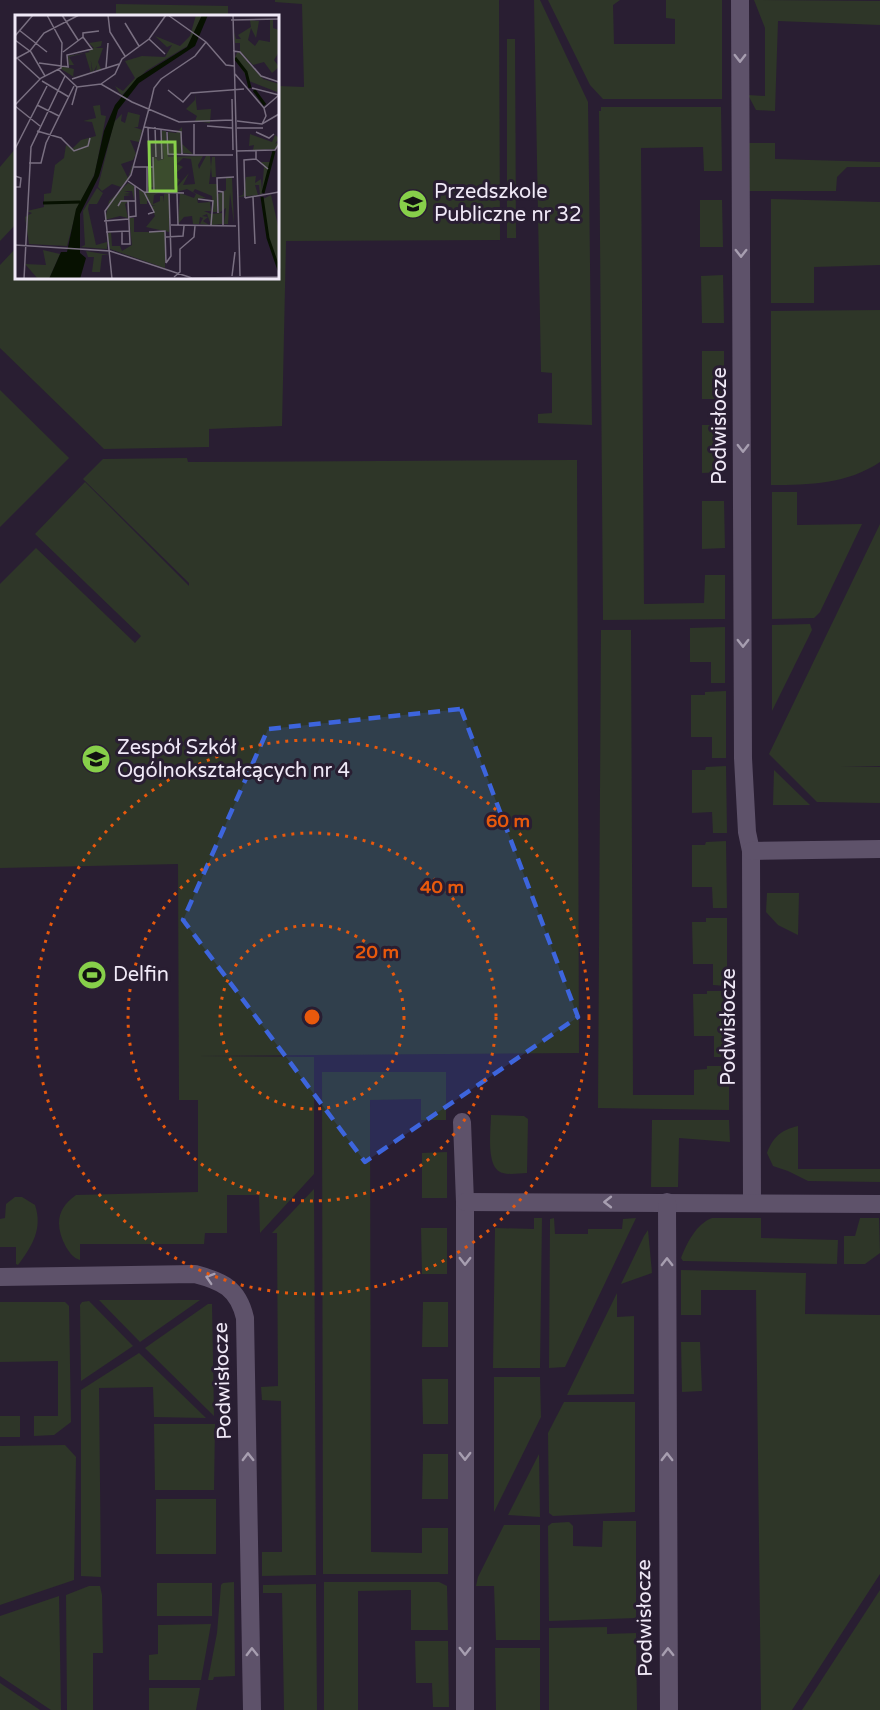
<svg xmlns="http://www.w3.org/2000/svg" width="880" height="1710" viewBox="0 0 880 1710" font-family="'Varela Round',sans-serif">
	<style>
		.green { fill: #2e3628 }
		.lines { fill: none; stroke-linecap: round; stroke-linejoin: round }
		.minor { stroke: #5e526a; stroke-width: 18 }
		.oneway { stroke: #a79eb0 }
		.marked { fill: #3d65dd; fill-opacity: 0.2; stroke: #3d65dd; stroke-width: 4.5; stroke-dasharray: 12 8; stroke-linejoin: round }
		.ring { fill: none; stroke: #e8590c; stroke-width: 3; stroke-dasharray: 3 6 }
		.labels { text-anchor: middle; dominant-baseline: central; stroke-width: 6; stroke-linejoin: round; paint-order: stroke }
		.poi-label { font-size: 20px; fill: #f0e9f7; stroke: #291e32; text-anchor: start }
		.street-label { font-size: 20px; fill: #f0e9f7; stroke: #291e32 }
		.inset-river { fill: none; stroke: #071101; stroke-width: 3 }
		.inset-road { fill: none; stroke: #796f81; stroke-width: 1.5 }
		.view { fill: #87cf4a; fill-opacity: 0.15; stroke: #87cf4a; stroke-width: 3 }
		.inset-edge { fill: none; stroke: #f0e9f7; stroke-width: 3 }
		.centre { fill: #e8590c; stroke: #291e32; stroke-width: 3 }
		.ring-label { font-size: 18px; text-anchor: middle; font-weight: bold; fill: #e8590c; stroke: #291e32; stroke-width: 6; stroke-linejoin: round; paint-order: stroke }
	</style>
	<rect width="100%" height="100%" fill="#291e32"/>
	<g class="green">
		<path d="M275,0h224l1,240 -214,1 -4,185 -73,3v18l-105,2 -104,-101v-83l16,-17v30h262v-192l26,1 -2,-83 -27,-2z"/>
		<path d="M534,0h6l48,102 4,323 -54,-2v-9l14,-1v-40l-11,-1z"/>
		<path d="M548,0h72l-7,5 1,39h61v-25l-9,-1v-18h56v99h-119l-13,-14z"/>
		<path d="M754,0l126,1v24l-102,-4 -3,90 -19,-1 -8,-15 17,1v-68z"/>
		<path d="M116,4l112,2v10h-112z"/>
		<path d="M507,39h8l1,199h-9z"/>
		<path d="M601,107h120l1,64h-18l-1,-24 -62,1 3,456 60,-1 1,-28h20v44l-122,1 -4,-509h2z"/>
		<path d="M749,143h26v16l105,3v5h-33l-10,10 -1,14h-87z"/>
		<path d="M16,148v76l-16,17v-74z"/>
		<path d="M771,199l109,3v63l-66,2v36h-43z"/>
		<path d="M700,200h22l1,47h-23z"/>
		<path d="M723,275l1,48h-22l-1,-47z"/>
		<path d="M880,310v152c-33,22 -70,23 -109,23v-174z"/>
		<rect x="702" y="351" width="22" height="48"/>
		<path d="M0,390l69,68 -69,69z"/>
		<path d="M702,425h22l1,47 -23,1z"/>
		<path d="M187,458l1,4 389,-2 2,593 -382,3 117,1v117l-54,59 -1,-38h-32v38h-22l-1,11h-124v16c-7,-2 -10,-7 -14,-13 -11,-21 -10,-38 10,-52l122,-3v-92h-19l-1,-236 -178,4v-284l36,-36 99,95 6,-7 -106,-102 50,-52 104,104v-3l-106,-104 20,-20z"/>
		<path d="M772,492h25v33l65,-1 -42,88 -6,6 -42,1z"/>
		<path d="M702,501h22l1,47 -23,1z"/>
		<path d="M880,524v242h-39l39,1v36l-63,-1 -48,-48z"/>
		<path d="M810,624l2,6 -40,81v-86z"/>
		<path d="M725,627v56h-14v-21h-21v-34z"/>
		<path d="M601,630h30l2,465h61v-25l13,-1v-3h22v44l-131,-2z"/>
		<path d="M726,691v67h-14v-21h-21v-42h14v-3z"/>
		<path d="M726,766l1,67h-14l-1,-21 -20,1v-43h13l1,-3z"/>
		<path d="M774,770l36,35h-37z"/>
		<path d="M726,841l1,67h-14l-1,-21h-20v-42h13l1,-3z"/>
		<path d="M767,893h32l-1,42 -20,-10 -12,-13z"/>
		<path d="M706,918h21v68l-14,-1v-21h-20l-1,-42h14z"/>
		<path d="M707,991h21v66h-14v-21h-20l-1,-42h14z"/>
		<path d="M322,1072h124v48h-25v-21l-51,1 1,452 51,1v-25h26v46h-125z"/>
		<path d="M491,1115l33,1 4,3 -1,54c-7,0 -17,2 -24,0 -18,-4 -12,-43 -12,-58z"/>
		<path d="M652,1120h77l1,22 -51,-4 -1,49h-27z"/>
		<path d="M798,1126v43h82v13l-72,-1 -20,-10 -15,-5 -6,-13c6,-16 14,-23 31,-27z"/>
		<path d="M447,1152v46h-25v-45z"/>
		<path d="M314,1189l2,386 -54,1v-24h20l-1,-151 -19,-1 -1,-13 17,-1 -1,-153h-5z"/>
		<path d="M15,1197h7l13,8c8,24 -3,41 -17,60l-2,-1v-17h-16v-28l5,-1 1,-14z"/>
		<path d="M534,1218h8l-2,150h-47l2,-140 39,1z"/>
		<path d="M554,1218l1,16h33v-5h34l1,-10 13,-1 -71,149 -16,1 1,-149z"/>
		<path d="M712,1218h49v20l77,2 -1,24 -154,-3 -2,-3c6,-15 15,-34 31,-40z"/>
		<path d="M860,1218h19l1,35 -15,11h-21v-28h11z"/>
		<path d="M421,1228h26v46h-25z"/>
		<path d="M648,1230l4,43 -31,11 23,-48z"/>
		<path d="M681,1270l125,3 -1,41 75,1v259l-88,136h-31l-5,-420h-55v25h-20z"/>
		<path d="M617,1293v24l17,-1v78l-67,1z"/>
		<path d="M99,1300h101l-60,42z"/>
		<path d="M89,1301l44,45 -52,35 -1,-76 2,-3z"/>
		<path d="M0,1302h65l4,4 2,116 -17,13 -20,1v-20h24v-55l-58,1z"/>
		<path d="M423,1302h25v45h-26z"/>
		<path d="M208,1304h4l2,112 -69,-68z"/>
		<path d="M681,1342h19l2,49 -20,1z"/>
		<path d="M139,1353l67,65 -52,-1 -1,-30 -54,1 2,189 -20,-1v-186z"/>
		<path d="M494,1377h46l1,40 -47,95z"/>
		<path d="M422,1379h26v45h-25z"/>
		<path d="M564,1402h71v110l-82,4 -4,-3 -1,-80z"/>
		<rect x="0" y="1416" width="20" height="21"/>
		<path d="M154,1424h61l-1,66h-59z"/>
		<path d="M65,1445l11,12 -2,123 -74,25v-159z"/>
		<path d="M423,1454h25v45h-26z"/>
		<path d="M539,1454l1,63 -32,-2z"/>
		<rect x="156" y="1499" width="60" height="55"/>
		<path d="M603,1521h33v97l-87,3 -1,-95 4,-3 17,-1 4,4v20l29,1z"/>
		<path d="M504,1525h36v115h-44l-2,-54h-18l2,-9z"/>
		<path d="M234,1582l1,94 -21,1 -1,3h-5l9,-47 4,-48 2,-2z"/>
		<path d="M324,1582h115l8,4 1,44h-37v-40l-53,1v119h-34z"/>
		<rect x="157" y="1583" width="55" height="33"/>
		<path d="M316,1584l1,126h-33l-2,-117h-19v-8z"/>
		<path d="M89,1586h11l2,9 1,58h-10v57h-26l-1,-115z"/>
		<path d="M880,1590v120h-78z"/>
		<path d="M59,1596l2,114h-10l-51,-34v-60z"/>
		<path d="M211,1624l-10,56h-52v-25l9,-1v-29z"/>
		<path d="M607,1627v7l29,-1 1,77h-88v-82z"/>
		<path d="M415,1641h33l1,66h-16l-1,-24h-16z"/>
		<path d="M495,1648h45v62h-44z"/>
		<path d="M0,1683l40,27h-40z"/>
		<path d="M149,1688h51l-4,22h-47z"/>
	</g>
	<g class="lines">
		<g class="minor">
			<path d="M740,0l3,758 4,74 4,19 1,352"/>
			<path d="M751,851l129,-2"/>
			<path d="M462,1122l3,80v508"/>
			<path d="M465,1202l415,2"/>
			<path d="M667,1202l2,508"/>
			<path d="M0,1277l195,-3c27,7 43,14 50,44l7,392"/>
		</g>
	</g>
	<defs><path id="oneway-chevron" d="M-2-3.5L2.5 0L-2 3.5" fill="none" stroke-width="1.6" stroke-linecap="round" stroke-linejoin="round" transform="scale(1.5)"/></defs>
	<g class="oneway">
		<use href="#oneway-chevron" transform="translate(740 58) rotate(90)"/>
		<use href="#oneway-chevron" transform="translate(741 253) rotate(90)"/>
		<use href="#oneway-chevron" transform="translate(743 448) rotate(90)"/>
		<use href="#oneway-chevron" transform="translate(743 643) rotate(90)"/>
		<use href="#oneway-chevron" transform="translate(608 1202) rotate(-180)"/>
		<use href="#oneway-chevron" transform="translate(465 1261) rotate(90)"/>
		<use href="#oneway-chevron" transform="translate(667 1262) rotate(-90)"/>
		<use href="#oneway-chevron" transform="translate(210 1278) rotate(-162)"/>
		<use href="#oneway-chevron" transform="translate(465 1456) rotate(90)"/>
		<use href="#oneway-chevron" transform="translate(248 1457) rotate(-91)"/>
		<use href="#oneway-chevron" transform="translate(667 1457) rotate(-90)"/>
		<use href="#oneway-chevron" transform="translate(465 1651) rotate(90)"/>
		<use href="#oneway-chevron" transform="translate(252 1652) rotate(-91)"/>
		<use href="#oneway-chevron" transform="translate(668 1652) rotate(-91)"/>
	</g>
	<path class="marked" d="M461,709l117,308 -213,145 -182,-242 85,-191z"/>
	<g class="ring">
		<circle cx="312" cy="1017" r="92"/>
		<circle cx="312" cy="1017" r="184"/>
		<circle cx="312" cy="1017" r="277"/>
	</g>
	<defs>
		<g id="school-disc" transform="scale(1.5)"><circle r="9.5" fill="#87cf4a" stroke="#291e32"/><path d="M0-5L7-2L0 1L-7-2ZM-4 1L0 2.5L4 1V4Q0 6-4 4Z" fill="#111"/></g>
		<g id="stadium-disc" transform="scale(1.5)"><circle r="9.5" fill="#87cf4a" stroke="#291e32"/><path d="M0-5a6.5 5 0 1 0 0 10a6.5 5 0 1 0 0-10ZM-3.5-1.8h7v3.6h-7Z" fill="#111"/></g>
	</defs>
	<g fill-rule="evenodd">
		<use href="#school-disc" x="413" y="204"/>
		<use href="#school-disc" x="96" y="759"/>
		<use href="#stadium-disc" x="92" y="975"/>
	</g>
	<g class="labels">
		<g class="poi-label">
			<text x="434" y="192">Przedszkole<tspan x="434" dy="23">Publiczne nr 32</tspan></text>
			<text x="117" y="748">Zespół Szkół<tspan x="117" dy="23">Ogólnokształcących nr 4</tspan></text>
			<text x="113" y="975">Delfin</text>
		</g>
		<g class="street-label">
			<text transform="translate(720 426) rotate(-90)">Podwisłocze</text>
			<text transform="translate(729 1027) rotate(-90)">Podwisłocze</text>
			<text transform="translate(223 1381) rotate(-92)">Podwisłocze</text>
			<text transform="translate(645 1618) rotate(-91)">Podwisłocze</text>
		</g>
	</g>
	<g transform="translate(15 15)">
		<rect width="264" height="264" fill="#291e32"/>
		<path d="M181,0h6l-13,30 -43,26 -24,24 -3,-3 -4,-6 8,5 12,-13 -10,-17 17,-5 23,1 7,-12 -5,2 -12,-11 25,10 10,-10zM258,4v9l6,2v22l-5,8 5,7 -7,6 -8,-11 -11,3 -13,-14v-8h-5l-1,-11 2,7h5l-3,-4 13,-8 -1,-7 9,1 -3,17 -5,-10 -3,12 7,6 4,-6 11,2v-22zM87,26l-1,5 -6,2h8l-5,14 3,7 -5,2 1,-6 -4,8 -4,-23 5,-2 -5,-5zM223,36l25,28 16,5 -2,8 -28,-11 -14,-24zM75,37l2,21 -18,4 -13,-8v-3l13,3 -1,8 18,-4 -6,-20 -16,4 5,8h-5l-1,-9zM180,79l2,16 14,-1 -1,14 -15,-2 2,-5 -11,-7 9,-9zM85,90l1,10 5,1 -11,57 -18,36 -10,37 -38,-2 -4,-27 7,-4 -5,-2 17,-4v-13l7,-1 4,-28 9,-7 2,-13 7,3 8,-8 15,-4 -4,-14 -9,-1 1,9 -1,-9 13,-3 -3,-12zM113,97l12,3 -2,12h-4l8,3 -3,12 -9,-2 6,14 -3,6 -12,4 7,14 5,-16 -2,10 -3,7 -7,8 -9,-3 -10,7 -4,-4 16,-65 8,-8 -1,7 4,2zM167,112v17l11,10 -10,-1 -1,-7 -1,7 -12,1 -1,-22 8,1zM146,116h5l2,26 35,-1 -5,9 1,4 7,-13h4l1,11 1,-10h3l1,20h-4l-1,-10 -2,17h8v28h-4l-1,-16 -17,-7 -2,3 13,6 -9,1 1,4 12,-1 1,9h-7l7,3 11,-1v11l-11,1 -4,-11 -5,2 6,1 -5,4 6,4 -9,-1 3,-6 -3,-1 -1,7h-6l-1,-8 -8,1 -6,7 2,-31 14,5 2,-4 -9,-5 -10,3 -1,-4 13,-15 -6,12 12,-1 -4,-25 -8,-1 -6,6 6,3 -9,8 6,5 -8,11 -17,1v-5h-7v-19h5l2,-11 3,4 6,-2zM235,119l22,8 3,-7 4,3 -4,6 4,-2 -2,7 -24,1 1,-5 -5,1zM246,147h11l-10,32h-2l-1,-9h-4l3,10 -21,2 6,-2 3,-18 10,-1 -1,7 6,-4 1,12 2,-24zM211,163h6l2,46 -4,-31 -2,31h3h-7l2,-16 -7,5 -1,-19 8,-4zM113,168l6,3v14l-2,-9h-8l7,2 -7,1 7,1 -7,1v4h6l-5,4 3,14 -8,-2 -15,4 4,-19zM82,173l6,5 -6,11h-8l-1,5 8,36 11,-3v7l-26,-2 4,-2 -2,-34zM124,175l20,3 -5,2 -1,9 7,-3v-5h3l1,6v-8l5,-1v39l-23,-5 9,-11 -4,-10 5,-1h-5l-4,-5v4h-7zM256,180l8,35v39l-11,-32 -5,-38zM114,203h5v14h31v36l-55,-19 -3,-15 4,-2 1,14h8l2,5 10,-6zM28,235l17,4 -11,25h-11l-13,-15 21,1zM71,236l23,4h-7l-2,17h-8l2,-15h-6z" fill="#2e3628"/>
		<path d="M187,0h6l-13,31 -56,37 -21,27 -19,66 -19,38v39l6,5 -6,21h-31l12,-27h6l9,-43 18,-33 10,-45 11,-26 22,-27 50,-31z" fill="#071101"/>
		<path class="inset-river" d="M220,43l11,14 4,16M239,75l11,15M248,178l11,-42M247,182l6,41 11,32M28,188l37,-1"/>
		<path class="inset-road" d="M47,0l16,25M93,0l2,17 15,24M153,0l38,27 20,23 8,1M218,0l7,261M216,5l48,-1M110,8l14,23M4,15l28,22M0,21l18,-21M68,22v-4l16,-2M134,24l16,15M0,25l16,12 14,24M218,36l7,1 21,24 18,6M48,37l20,-15M2,43l23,21M0,44l15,-8 14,-18 35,-18M24,48l30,4M53,51l-1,-11 25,-6 -9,-12M91,53l2,-25M43,54l19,18 24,-3 31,18 47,20 53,-2M220,59l29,34 2,8 -4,8M57,64l47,-15M27,66l27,16M86,69l14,-10 7,-15 27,-20 17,-24M237,73l27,7M153,75l15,12 8,-9 53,-4M217,84l1,51M136,86l3,-13 7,-9 34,-23 11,-14M0,90l26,-27 20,-10 1,-25 -15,-28M22,90l22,11M57,90l5,-18M0,91l25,20M249,93l15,-13M222,106l25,3 17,-10M179,109v31h39M192,111l25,2M129,112l37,5 1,22M133,112l1,30M140,112l1,30M222,113h26M146,114l1,30M22,116l24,7 13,13 14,-5 2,-8M152,117l1,22 26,1M241,117l13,6 5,-4M0,134l32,-63M241,135v9l12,10M222,136l38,-1 4,-6M0,137v26M138,142l1,35M14,148h12l5,-20 28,-57M118,152h21M132,152v25M113,166l16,11 40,1M0,172h5l1,-9 -6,-2M202,176l6,1v33M129,177l10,20 -6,2M162,178l1,32M238,182l2,47M230,183l-1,-38 12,-1M230,183l34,-6M183,184l15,2 -2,24M103,191l3,-5h14M203,198l-1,-35 17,-1M114,202l7,-1 -1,-30M89,206l25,-2M156,210l65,1M107,216v13h8l-2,-43M91,217l23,-1M134,217l16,-1 1,32M151,222l17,-1 1,-10M0,230l95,6 82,27 87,-1M151,248l5,-7 -2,-63M217,261l3,-24M159,262l6,-5v-23l14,-12 1,-11M9,264l7,-132 34,-71M97,264l-7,-68 26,-36 20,-74"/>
		<path class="view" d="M134,127h26l1,49h-26z"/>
		<rect width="264" height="264" class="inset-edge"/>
	</g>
	<circle cx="312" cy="1017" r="9" class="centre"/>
	<g class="ring-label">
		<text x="508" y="827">60 m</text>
		<text x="442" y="893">40 m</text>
		<text x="377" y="958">20 m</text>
	</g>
</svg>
